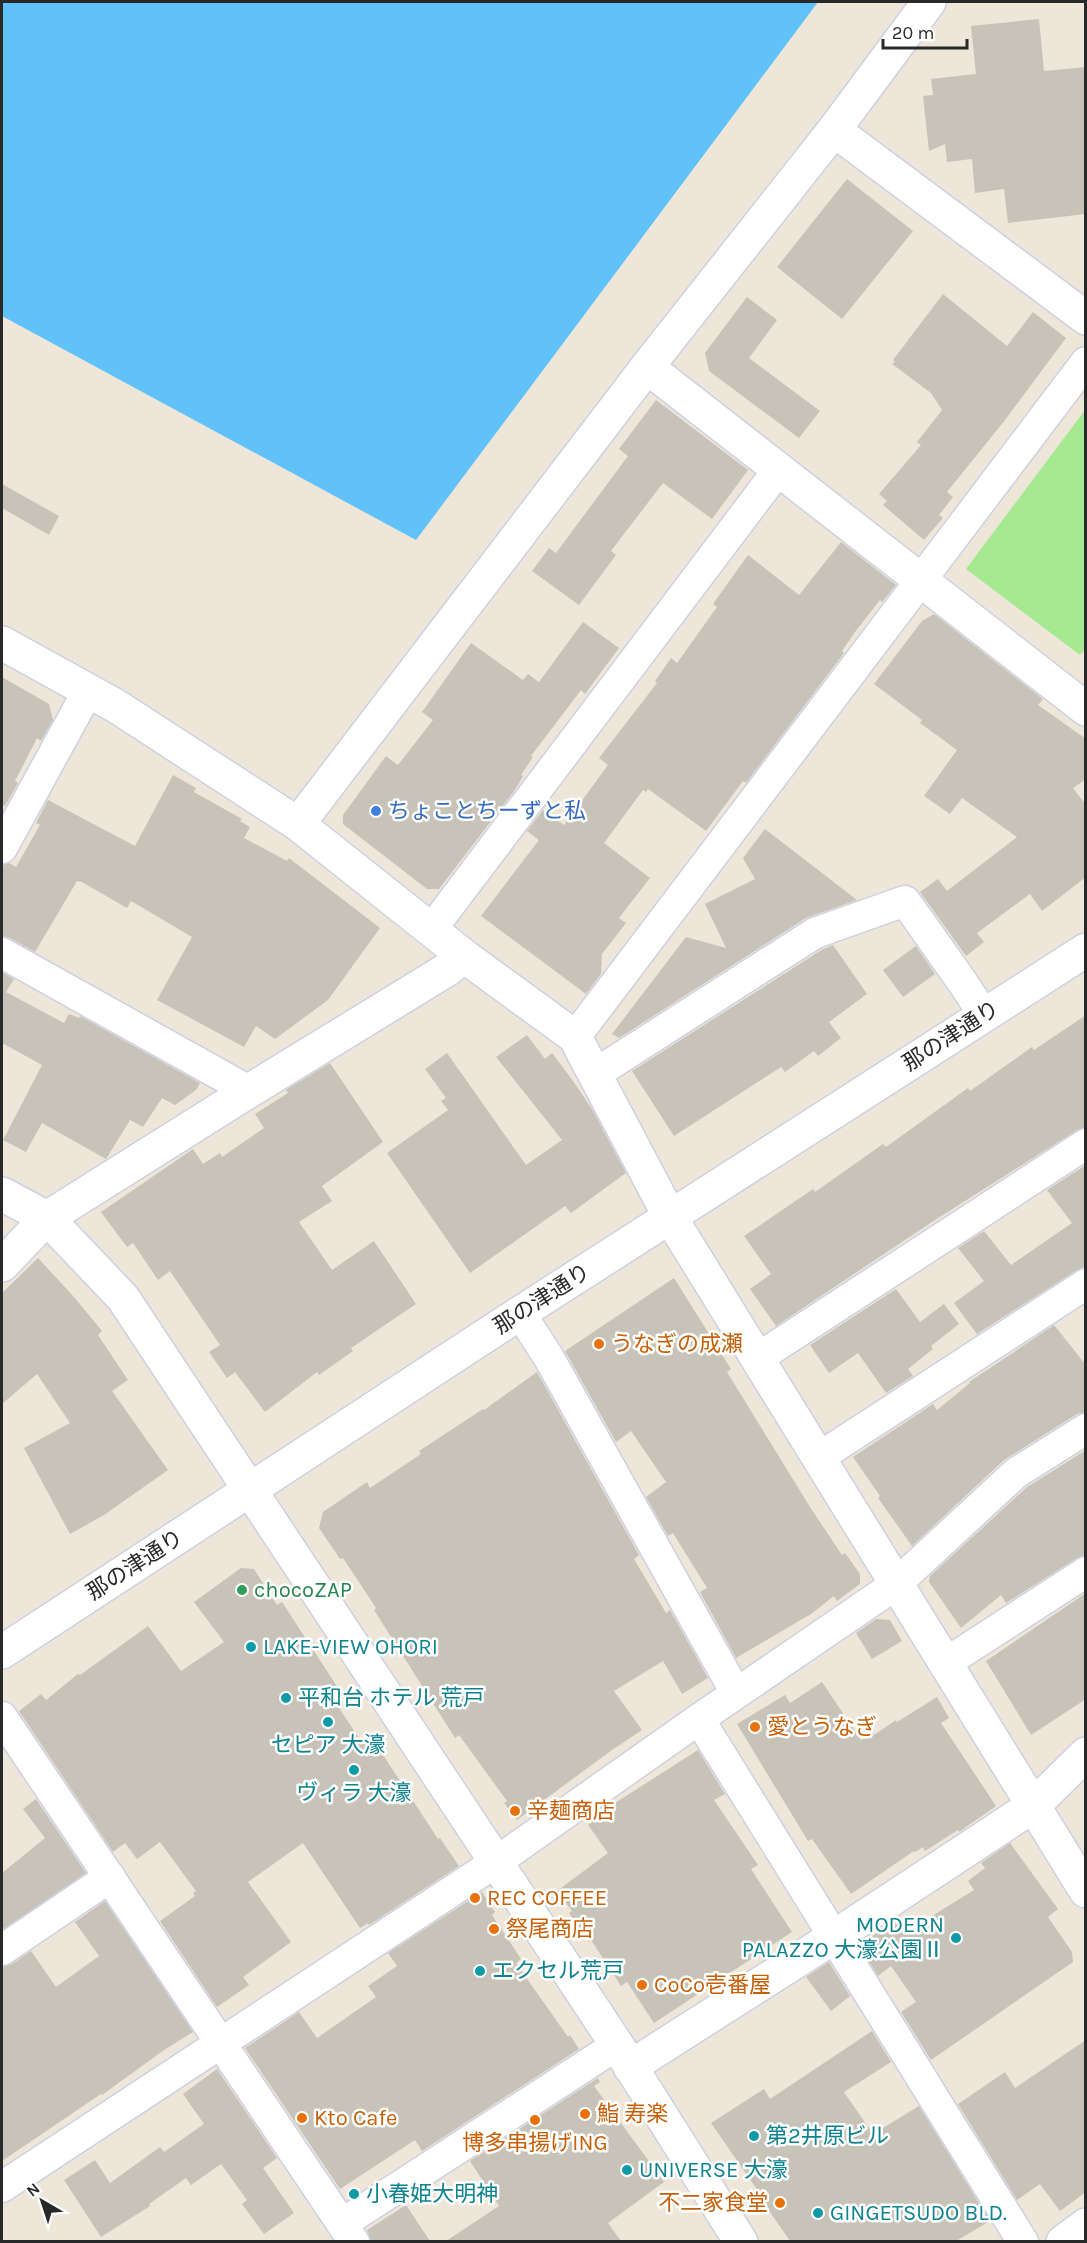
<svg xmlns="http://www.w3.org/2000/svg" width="1087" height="2243" viewBox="0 0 1087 2243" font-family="Karla,'Noto Sans JP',sans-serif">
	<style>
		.green { fill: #a5e990 }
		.water { fill: #61c2fa }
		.building { fill: #c8c3b9 }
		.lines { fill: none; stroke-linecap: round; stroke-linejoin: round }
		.minor-casing { stroke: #ced0e4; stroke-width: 33 }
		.tertiary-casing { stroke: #ced0e4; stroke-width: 36 }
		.minor { stroke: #fff; stroke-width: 30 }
		.tertiary { stroke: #fff; stroke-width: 33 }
		.shop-dot { fill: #3f7fe0; stroke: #fff; stroke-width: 2 }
		.food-dot { fill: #e8710a; stroke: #fff; stroke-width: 2 }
		.leisure-dot { fill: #2e9e5b; stroke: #fff; stroke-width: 2 }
		.culture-dot { fill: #0f9aa8; stroke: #fff; stroke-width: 2 }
		.labels { text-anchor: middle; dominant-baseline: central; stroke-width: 5; stroke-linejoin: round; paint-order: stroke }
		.shop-label { font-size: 22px; fill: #366cbe; stroke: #fff; text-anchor: start }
		.street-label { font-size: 22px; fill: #292929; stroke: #fff }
		.food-label { font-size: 22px; fill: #c56008; stroke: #fff; text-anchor: start }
		.leisure-label { font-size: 22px; fill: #27864d; stroke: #fff; text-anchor: start }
		.culture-label { font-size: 22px; fill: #0d838f; stroke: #fff; text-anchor: start }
	</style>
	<rect width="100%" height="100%" fill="#ede6d9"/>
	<path class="green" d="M1085,410l1,238 -6,7 -114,-86z"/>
	<path class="water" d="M2,2h816l-402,538 -414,-224z"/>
	<g class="building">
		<path d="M1039,19l5,52 42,-4v147l-78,9 -4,-34 -29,4 -3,-34 -25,3 -2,-18 -16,7 -6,-55 10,-1 -2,-16 45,-5 -5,-48z"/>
		<path d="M847,179l66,52 -71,88 -65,-52z"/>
		<path d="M943,294l64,52 26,-34 33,26 -61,82 -58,72 6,5 -14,18 4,3 -19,22 -41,-35 4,-4 -8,-7 42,-49 -4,-3 25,-32 -11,-17 -39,-29 3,-2 -2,-2z"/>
		<path d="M747,297l30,23 -28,38 71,53 -21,27 -90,-67 -4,-18z"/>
		<path d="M656,400l92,70 -36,49 -49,-36 -52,68 5,4 -37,50 -47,-34 17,-23 7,5 72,-97 -9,-7z"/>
		<path d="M2,484l57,32 -10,19 -47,-27z"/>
		<path d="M841,542l55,43 -14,17 -2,-2 -25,32 -13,19 2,2 -98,130 -3,-2 -37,50 -58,-42 -2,3 -3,-2 -39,53 46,35 -31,40 7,5 -24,31 -1,20 -15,20 -105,-78 58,-76 -12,-9 16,-21 21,15 44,-60 -9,-7 58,-75 -2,-2 16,-23 6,5 40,-56 -4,-3 35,-49 51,40z"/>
		<path d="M934,614l109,85 -5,6 48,34v40l-13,9 13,17v72l-44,34 -12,-17 -53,39 7,9 -18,14 -46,-64 18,-13 9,12 70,-54 -55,-39 -12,16 -26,-18 33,-46 -37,-27 2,-3 -48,-36 48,-63z"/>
		<path d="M583,622l36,26 -34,46 -4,-4 -50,66 2,1 -12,18 2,1 -8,14 -76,99h-12l-84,-65v-9l43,-59 12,9 35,-45 -11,-8 49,-69 52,37 5,-6 11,8z"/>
		<path d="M2,677l47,27 4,16 -12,21 -4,-3 -22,43 3,2 -13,23 -3,-2v2z"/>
		<path d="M173,775l23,13 -2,4 48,27 -2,2 10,6 -6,11 43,23 2,-3 91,70 -52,72 -53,39 -19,-13 -12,21 -87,-47 35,-63 -61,-36 -4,7 -45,-26 -5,-1 -42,71 -25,-14 -8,-2v-71l7,-2 7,4 24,-42 -4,-2 12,-23 87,46z"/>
		<path d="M765,829l92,71 -51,18 -187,120 -7,-4 74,-97 40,11 -21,-44 50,-25 -12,-21z"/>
		<path d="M833,945l34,49 -38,28 12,16 -23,18 -4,-5 -29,21 -4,-5 -107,69 -42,-65 191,-122z"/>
		<path d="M916,946l19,28 -32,23 -20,-27z"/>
		<path d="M2,972l12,7 -8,13 58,31 5,-9 10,4 1,-2 120,67 -4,7 -21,15 -13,-7 -19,29 -13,-7 -24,39 -64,-36 -16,29 -23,-12 39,-75 -40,-22z"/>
		<path d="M1086,1015v112l-9,3 -142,90 -159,106 -26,-37 21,-15 -27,-38 69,-47 2,3 68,-48 3,3 82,-59 2,3 62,-44 2,3z"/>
		<path d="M527,1035l18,24 7,-6 19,25 21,31 34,64 -55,40 -6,-7 -95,67 -83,-120 61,-43 -7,-9 5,-3 -21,-29 22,-16 79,112 36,-25 -66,-83z"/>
		<path d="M330,1063l53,79 -61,44 10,15 -33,21 33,48 42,-29 42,63 -65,44 2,3 -34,24 -2,-3 -52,40 -30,-40 -8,6 -18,-26 11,-7 -50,-74 -12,9 -25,-37 -6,4 -26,-35 92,-63 10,15 17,-11 2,4 42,-29 -9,-14 33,-21 -2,-3z"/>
		<path d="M1086,1165v101l-9,4 -100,64 -23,-31 30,-22 -26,-33 26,-17 27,34 61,-42 -25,-33z"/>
		<path d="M38,1258l36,39 28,34 -4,4 30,45 -16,11 56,79 -64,45 -34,19 -46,-86 46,-25 -33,-49 -35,30v-111z"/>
		<path d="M674,1278l57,91 -4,3 83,135 32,48 3,-2 15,21v10l-23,17 -3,-5 -23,18 -75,44 -36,-66 7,-4 -34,-55 -5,3 -22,-39 20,-15 -35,-51 -15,11 -51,-91z"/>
		<path d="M896,1289l24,33 24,-18 15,20 -28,22 2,3 -25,20 5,7 -27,17 -28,-40 -29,20 -19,-28z"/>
		<path d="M1054,1325l32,40v47l-9,2 -73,46 -92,86 -34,-48 2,-2 -27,-39 80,-53 4,6 33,-27 -1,-1z"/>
		<path d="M537,1372l102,183 -5,4 32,54 4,-3 38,68 -26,16 -19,-33 -49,30 28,39 -30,20 -95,70 -13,-17 3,-2 -48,-66 -4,3 -81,-128 2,-2 -33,-50 -3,1 -21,-31 4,-16 44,-30 3,6 51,-34 -2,-3 64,-42 1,1z"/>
		<path d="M1086,1450v105l-9,3 -71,45 -5,-8 -40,33 -32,-46 1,-6 97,-89z"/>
		<path d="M241,1568l13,1 23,36 5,-3 58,89 -9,5 30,45 9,-6 68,104 2,-1 19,28 -90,59 -1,-2 -8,5 -57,-85 -55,39 43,60 -48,35 6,8 -32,22 -57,-86 35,-25 -2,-3 3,-2 -36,-49 -23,17 -12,-16 -12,9 -94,-141 22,-17 5,6 32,-26 2,1 68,-49 33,45 43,-29 -30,-40z"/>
		<path d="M1086,1593v106l-55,36 -45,-74z"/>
		<path d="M876,1619l14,1 12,21 -30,18 -16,-26z"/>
		<path d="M822,1682l39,58 12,-7 1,2 22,-15 1,2 40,-25 12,21 -8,5 55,83 -37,26 -1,-2 -33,21 -2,-4 -8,5 -1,-1 -63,43 -39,-55 -4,2 -71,-117 48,-29 5,8z"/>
		<path d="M698,1750l27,44 -11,6 44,65 -7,4 41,63 -138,91 -27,-41 -6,4 -30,-46 -2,2 -20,-29 3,-2 -15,-20 51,-38 -20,-28 28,-20 -1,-2z"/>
		<path d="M36,1799l50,74 -84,57v-57l43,-35 -22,-29z"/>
		<path d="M1010,1843l48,66 -10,8 24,35 1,10 -142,98 -30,-48 15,-10 -25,-36 -13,10 -19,-31 35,-24 9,13 71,-44 -6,-9 17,-13 -4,-5z"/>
		<path d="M482,1892l13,20 -3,3 29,44 -5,4 52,74 2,-2 9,14 -157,102 -7,-11 -75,49 -95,-141 54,-36 18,26 59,-41 -8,-11 29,-20 -9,-13z"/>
		<path d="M105,1901l88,131 -29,18 -62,45 -1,-1 -99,67v-194l10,-3 19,-13 25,36 43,-31 -24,-34z"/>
		<path d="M829,1962l21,34 -19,15 -25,-34z"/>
		<path d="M872,2031l19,31 -47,30 29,42 46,-28 71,115 -34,20h-166l-27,-39 2,-1 -54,-78 53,-34 6,10z"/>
		<path d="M1086,2040v152l-26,19 -20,-27 -23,16 -59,-96 47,-32 10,16z"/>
		<path d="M217,2069l60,89 -14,10 31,45 -30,21 -22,-30 5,-4 -26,-36 -30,21 -5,-7 -37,26 1,2 -49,31 -37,-57 31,-20 15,23 50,-36 4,5 40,-28 -21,-30z"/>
		<path d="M598,2078l2,4 -6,4 70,96 -56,41 13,18h-175l53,-35 -29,-45z"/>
		<path d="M406,2205l24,36h-59l-4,-11z"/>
	</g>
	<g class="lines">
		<g class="minor-casing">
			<g id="minor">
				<path d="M2,848l86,-157"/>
				<path d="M443,914l336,-445"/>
				<path d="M2,953l247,138"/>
				<path d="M575,1037l511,-675"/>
				<path d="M595,1074l220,-141 90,-32 58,82 21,32"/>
				<path d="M520,1313l29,45 187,335"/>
				<path d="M758,1358l328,-214"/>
				<path d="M818,1458l268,-174"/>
				<path d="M944,1664l142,-92"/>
				<path d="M2,1717l352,525"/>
				<path d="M699,1719l324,523"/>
				<path d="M2,1950l108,-73"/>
				<path d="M2,2187l494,-325 203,-143 196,-134 121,-112 70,-44"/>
				<path d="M343,2223l274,-178"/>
			</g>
		</g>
		<g class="tertiary-casing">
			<g id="tertiary">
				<path d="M834,130l252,188"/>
				<path d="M647,367l439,342"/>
				<path d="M2,643l114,63 182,118 166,132 111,81 95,180 416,674"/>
				<path d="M298,824l349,-457 187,-237 95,-128"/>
				<path d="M2,1194l45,24 76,80 494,747 124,197"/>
				<path d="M2,1265l45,-47 202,-127 199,-122 16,-13"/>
				<path d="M2,1652l518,-339 566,-363"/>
				<path d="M630,2067l204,-130 199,-131 53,-52"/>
				<path d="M1063,2242l23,-17"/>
			</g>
		</g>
		<use href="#minor" class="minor"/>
		<use href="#tertiary" class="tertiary"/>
	</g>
	<circle class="shop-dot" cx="376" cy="811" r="6"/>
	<g class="food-dot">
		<circle cx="599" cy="1344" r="6"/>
		<circle cx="755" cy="1727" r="6"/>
		<circle cx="515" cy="1811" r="6"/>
		<circle cx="475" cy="1898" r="6"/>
		<circle cx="494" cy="1929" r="6"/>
		<circle cx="642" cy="1985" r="6"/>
		<circle cx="585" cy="2114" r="6"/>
		<circle cx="302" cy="2118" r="6"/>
		<circle cx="535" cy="2120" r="6"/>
		<circle cx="780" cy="2203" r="6"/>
	</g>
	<circle class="leisure-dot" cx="242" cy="1590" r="6"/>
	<g class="culture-dot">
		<circle cx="251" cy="1647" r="6"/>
		<circle cx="286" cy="1698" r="6"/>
		<circle cx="328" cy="1722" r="6"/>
		<circle cx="354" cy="1770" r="6"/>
		<circle cx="956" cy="1938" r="6"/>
		<circle cx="480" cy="1971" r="6"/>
		<circle cx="754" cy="2136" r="6"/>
		<circle cx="627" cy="2170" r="6"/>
		<circle cx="354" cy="2194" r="6"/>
		<circle cx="818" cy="2213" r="6"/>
	</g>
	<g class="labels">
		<g class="shop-label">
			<text x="388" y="811">ちょことちーずと私</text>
		</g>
		<g class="street-label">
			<text transform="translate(951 1036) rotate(-33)">那の津通り</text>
			<text transform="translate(542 1299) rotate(-33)">那の津通り</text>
			<text transform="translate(135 1565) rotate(-33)">那の津通り</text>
		</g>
		<g class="food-label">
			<text x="611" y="1344">うなぎの成瀬</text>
			<text x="767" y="1727">愛とうなぎ</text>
			<text x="527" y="1811">辛麺商店</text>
			<text x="487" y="1898">REC COFFEE</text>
			<text x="506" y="1929">祭尾商店</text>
			<text x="654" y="1985">CoCo壱番屋</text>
			<text x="597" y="2114">鮨 寿楽</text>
			<text x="314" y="2118">Kto Cafe</text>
			<text x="535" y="2143" text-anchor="middle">博多串揚げING</text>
			<text x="768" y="2203" text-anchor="end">不二家食堂</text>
		</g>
		<g class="leisure-label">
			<text x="254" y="1590">chocoZAP</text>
		</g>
		<g class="culture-label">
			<text x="263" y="1647">LAKE-VIEW OHORI</text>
			<text x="298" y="1698">平和台 ホテル 荒戸</text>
			<text x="328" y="1745" text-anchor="middle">セピア 大濠</text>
			<text x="354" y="1793" text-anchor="middle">ヴィラ 大濠</text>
			<text x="944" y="1925" text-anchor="end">MODERN<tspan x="944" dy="25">PALAZZO 大濠公園Ⅱ</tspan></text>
			<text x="492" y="1971">エクセル荒戸</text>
			<text x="766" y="2136">第2井原ビル</text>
			<text x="639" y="2170">UNIVERSE 大濠</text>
			<text x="366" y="2194">小春姫大明神</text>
			<text x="830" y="2213">GINGETSUDO BLD.</text>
		</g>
	</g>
	<rect width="1087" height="2243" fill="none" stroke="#292929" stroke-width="6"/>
	<g transform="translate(42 2201) rotate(321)" stroke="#ffffff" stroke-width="4.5" paint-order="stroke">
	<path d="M0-4.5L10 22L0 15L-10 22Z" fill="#292929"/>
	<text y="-9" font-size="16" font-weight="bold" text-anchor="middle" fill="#292929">N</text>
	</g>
	<path d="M883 39v9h84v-9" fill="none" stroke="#292929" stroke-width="3"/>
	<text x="892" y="39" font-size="18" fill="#292929" stroke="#ffffff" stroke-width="4.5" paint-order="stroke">20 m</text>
</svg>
